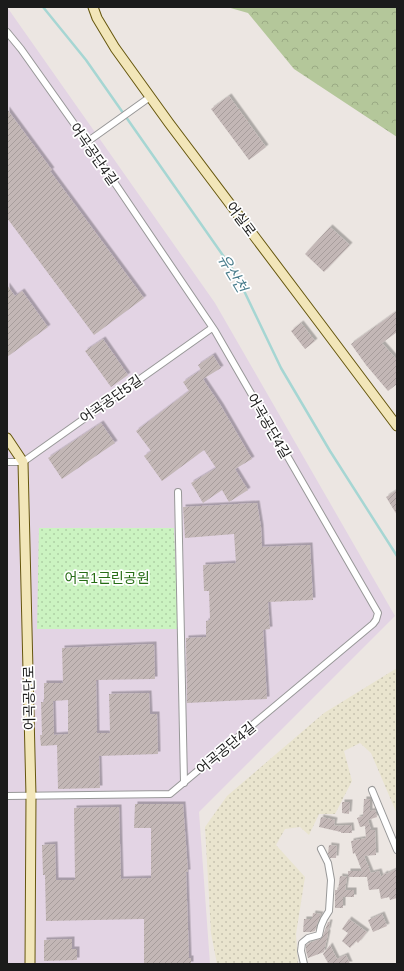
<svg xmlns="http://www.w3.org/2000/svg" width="404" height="971" viewBox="0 0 404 971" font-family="Arial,'Noto Sans KR',sans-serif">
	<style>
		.industrial { fill: #e3d4e4 }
		.farmland { fill: url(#farmland-dots) }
		.forest { fill: url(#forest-crowns) }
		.park { fill: url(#park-dots) }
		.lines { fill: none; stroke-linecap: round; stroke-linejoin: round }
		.stream { stroke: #a6d6d3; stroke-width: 2.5 }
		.building { fill: url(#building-hatch); fill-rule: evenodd; filter: url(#shadow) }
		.street-casing { stroke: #989898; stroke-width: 8 }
		.secondary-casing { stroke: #66570e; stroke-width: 11 }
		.street { stroke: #fff; stroke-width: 6 }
		.secondary { stroke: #f2e6b9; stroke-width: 9 }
		.labels { text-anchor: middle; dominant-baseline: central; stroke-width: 3.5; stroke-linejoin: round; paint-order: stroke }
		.street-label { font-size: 14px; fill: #1b1b1b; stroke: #fff }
		.park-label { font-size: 14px; fill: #266d15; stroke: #fff }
		.water-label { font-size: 15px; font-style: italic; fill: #487c8b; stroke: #fff }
	</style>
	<defs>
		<pattern id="farmland-dots" width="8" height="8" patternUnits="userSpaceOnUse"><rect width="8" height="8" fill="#e9e4ce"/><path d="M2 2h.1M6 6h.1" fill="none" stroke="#c7c3b0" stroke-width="1.8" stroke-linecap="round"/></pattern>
		<pattern id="forest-crowns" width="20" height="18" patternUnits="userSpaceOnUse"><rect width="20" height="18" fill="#b4c79a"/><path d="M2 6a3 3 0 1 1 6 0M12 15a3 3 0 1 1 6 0" fill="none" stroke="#9aaa84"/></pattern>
		<pattern id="park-dots" width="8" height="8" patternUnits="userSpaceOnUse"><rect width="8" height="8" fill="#cbf3c1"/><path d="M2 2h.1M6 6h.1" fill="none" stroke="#aed0a5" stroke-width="1.8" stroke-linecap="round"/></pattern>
		<pattern id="building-hatch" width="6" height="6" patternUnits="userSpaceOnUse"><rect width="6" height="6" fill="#c3b7b6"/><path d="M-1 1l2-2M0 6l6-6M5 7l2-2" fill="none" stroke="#a79d9c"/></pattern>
		<filter id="shadow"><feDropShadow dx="2.5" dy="-2.5" stdDeviation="0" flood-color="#0004"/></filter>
	</defs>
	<rect width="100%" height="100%" fill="#ece6e2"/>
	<path class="industrial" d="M7,7l208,296 180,313 -196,196 11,152h-203z"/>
	<path class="farmland" d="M397,668v146l-26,-61 -11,-10 -16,8 8,30 -17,33h-16l-10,21 -9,-8 -15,2 -9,16 29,32 -9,57 2,30h-81l-6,-31 -6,-106 22,-31 97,-83z"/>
	<path class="forest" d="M227,7h170v130l-103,-68 -46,-56z"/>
	<path class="park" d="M39,528h135l4,101h-141z"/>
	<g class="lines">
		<path class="stream" d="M43,7l43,53 150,214 45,94 49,83 67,105"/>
	</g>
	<g class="building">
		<path d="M229,96l37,51 -17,13 -38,-51z"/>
		<path d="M7,109l45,61 -2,1 94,127 -50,37 -87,-117z"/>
		<path d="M330,227l20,18 -26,27 -19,-18z"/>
		<path d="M7,285l8,11 7,-5 26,36 -41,30z"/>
		<path d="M397,311v21l-15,11 15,17v24l-9,7 -22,-26 -15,-21z"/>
		<path d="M301,323l14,18 -10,8 -14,-18z"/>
		<path d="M103,339l25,36 -17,12 -26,-36z"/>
		<path d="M213,355l8,13 -18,11 18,27 31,53 -17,10 13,21 -19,12 -7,-12 -19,13 -12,-20 25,-15 -12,-18 -42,31 -18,-25 7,-5 -15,-20 53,-40 -6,-9 18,-12 -3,-5z"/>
		<path d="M101,423l14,20 -53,36 -14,-21z"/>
		<path d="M397,490v25l-11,-18z"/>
		<path d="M257,503l4,24 1,20 48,-2 3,55 -45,2 2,27 -7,1 4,69 -80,4 -1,-65 20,-1v-16l4,-1 -1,-29h-5l-1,-26 33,-2 -2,-29 -49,4 -2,-31z"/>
		<path d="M154,644l1,35 -59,1 1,53h13l-1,-39 40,-1 1,21h7l1,40 -59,2 1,32 -42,1 -1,-44 -16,1 -1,-11h2l-1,-33h3v-19h19l-1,-35zM68,700v34l-14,1 -1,-34z"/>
		<path d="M364,799h6v12l5,-1 2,7 -9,3 3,10h4l1,25 -12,1 7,17 8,-2 2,6 4,-4 1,1 11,-5v29l-7,2 -1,-3 -8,2 -2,-10 -10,1 -2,-13h-19v-6h14l-7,-18 -2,1 -2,-13 15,-3 -1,-12 -5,1 -3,-9 6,-2z"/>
		<path d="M342,802h8l-1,12 -7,-1z"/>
		<path d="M135,804h48l5,68h-2l3,86h2v6h-47v-45l-98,2 -1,-46h-2l-1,-30 13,-1 1,36h19l-1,-72 45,-1 2,72 30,-1v-50h-17z"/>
		<path d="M321,817l14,3 -1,6 17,-1 1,8h-11v-1l-22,-5z"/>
		<path d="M329,845l8,1 -1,12h-6l-2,-4z"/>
		<path d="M340,876l7,1 -2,13h9v7h-11v11h-8v-18h3z"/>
		<path d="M313,913l8,1 -4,10 -2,7 -4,1h-8l1,-13h8z"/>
		<path d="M382,914l5,12 -14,6 -5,-12z"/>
		<path d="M349,919l18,13 -9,11 -2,-2 -6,7 -8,-7 6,-8 -6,-4z"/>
		<path d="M328,922h2l-2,9 -2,-2 2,4 -4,19 -16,6 -2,-7v-6l6,-3 10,-4z"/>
		<path d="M72,939v10h5v11l-33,1v-21z"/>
		<path d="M330,945l7,14 9,-4 4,9h-25l3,-1 -5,-9z"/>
	</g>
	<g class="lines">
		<g class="street-casing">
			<g id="street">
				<path d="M7,32l14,17 66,93 128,189 163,282 -2,7 -3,4 -203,170 -163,2"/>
				<path d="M87,142l63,-45"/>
				<path d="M7,462h16l189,-134"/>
				<path d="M178,492l6,291"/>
				<path d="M372,790l25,60"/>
				<path d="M304,964l-3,-13 1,-8 6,-5 11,-3 2,-9 3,-7 5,-8 2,-31 -3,-17 -7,-14"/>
			</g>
		</g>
		<g class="secondary-casing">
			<g id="secondary">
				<path d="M93,7l4,11 18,30 54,75 153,203 75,100"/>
				<path d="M7,438l16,24 8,334 -1,168"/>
			</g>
		</g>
		<use href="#street" class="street"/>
		<use href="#secondary" class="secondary"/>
	</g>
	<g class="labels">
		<g class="street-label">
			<text transform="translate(94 154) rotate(55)">어곡공단4길</text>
			<text transform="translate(241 219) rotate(53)">어실로</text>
			<text transform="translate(111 399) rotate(-35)">어곡공단5길</text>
			<text transform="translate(269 426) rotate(60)">어곡공단4길</text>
			<text transform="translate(29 698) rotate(-91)">어곡공단로</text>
			<text transform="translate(226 748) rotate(-40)">어곡공단4길</text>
		</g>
		<g class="park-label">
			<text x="107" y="578">어곡1근린공원</text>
		</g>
		<g class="water-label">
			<text transform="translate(233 273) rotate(59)">유산천</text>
		</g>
	</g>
	<rect width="404" height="971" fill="none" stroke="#1b1b1b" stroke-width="16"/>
</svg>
